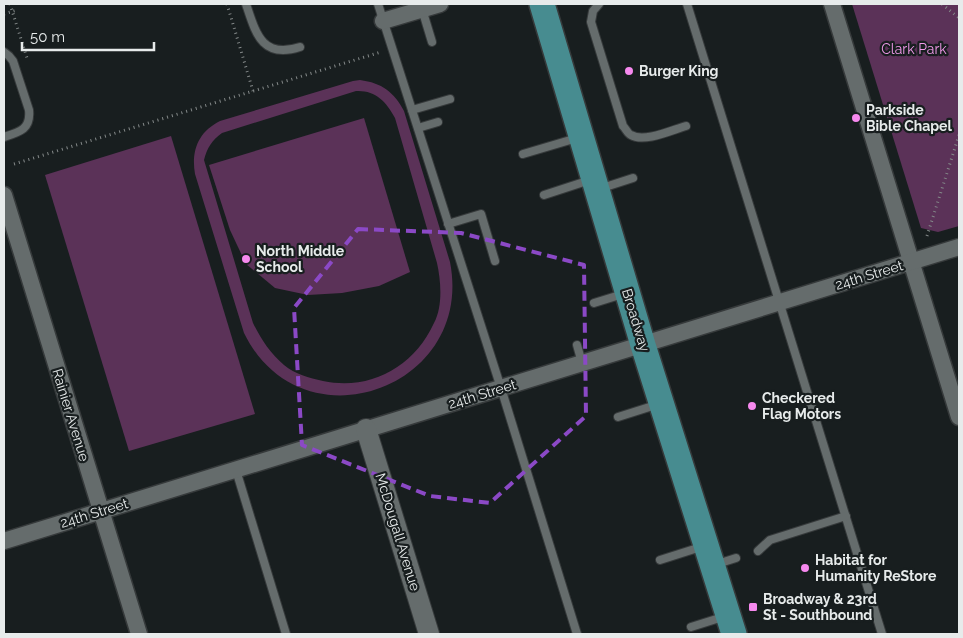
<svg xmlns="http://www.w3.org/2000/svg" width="963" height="638" viewBox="0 0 963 638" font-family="Raleway,sans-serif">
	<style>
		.green { fill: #5b3258; fill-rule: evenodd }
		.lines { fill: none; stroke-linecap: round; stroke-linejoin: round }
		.service-casing { stroke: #363a3b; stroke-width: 10 }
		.minor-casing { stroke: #363a3b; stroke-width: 19 }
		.tertiary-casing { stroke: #363a3b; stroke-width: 22 }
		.primary-casing { stroke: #363a3b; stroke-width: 28 }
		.path { stroke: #848989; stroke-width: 3; stroke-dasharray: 1 4; stroke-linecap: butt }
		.service { stroke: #656c6c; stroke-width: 8 }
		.minor { stroke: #656c6c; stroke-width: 16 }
		.tertiary { stroke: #656c6c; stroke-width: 20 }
		.primary { stroke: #478c90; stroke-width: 25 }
		.marked { fill: none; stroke: #8b49c6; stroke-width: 4; stroke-dasharray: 10 6; stroke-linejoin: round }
		.poi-dot { fill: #f689ee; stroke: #181e1f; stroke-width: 2 }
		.labels { text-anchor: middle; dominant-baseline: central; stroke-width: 4.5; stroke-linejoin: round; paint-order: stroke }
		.park-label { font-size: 14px; fill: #f29aeb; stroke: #181e1f }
		.poi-label { font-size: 14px; font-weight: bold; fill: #e7ebeb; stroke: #181e1f; text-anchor: start }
		.street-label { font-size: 14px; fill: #e7ebeb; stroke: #181e1f }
	</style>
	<rect width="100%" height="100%" fill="#181e1f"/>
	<g class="green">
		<path d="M852,4h107v222l-21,6 -17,-4z"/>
		<path d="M360,80c22,3 34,12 44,31l46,151c25,127 -149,188 -206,71l-49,-159c-4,-23 3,-42 25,-53l133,-40zM356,91c19,-1 30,10 39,27l42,145c4,18 6,43 -3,60 -20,44 -64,68 -111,58 -14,-3 -28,-7 -39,-16 -14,-12 -23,-26 -31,-42l-49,-163c3,-12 8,-20 18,-27z"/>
		<path d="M364,118l46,154 -31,14 -37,7 -34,2 -33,-7 -29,-24 -16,-34 -21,-65z"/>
		<path d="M171,136l84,278 -126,37 -84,-276z"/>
	</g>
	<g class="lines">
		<g class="service-casing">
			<g id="service">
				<path d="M246,4c10,30 16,55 54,43"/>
				<path d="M378,4l123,384 76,246"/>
				<path d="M599,4l-6,7 -2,11 32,104c3,3 5,8 8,9 13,8 41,-5 55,-9"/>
				<path d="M687,4l195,630"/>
				<path d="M422,9l10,33"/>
				<path d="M4,52l5,4 4,5 16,49c2,19 -9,22 -25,27"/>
				<path d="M412,110l38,-11"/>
				<path d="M418,128l20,-6"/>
				<path d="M523,154l54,-16"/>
				<path d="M599,189l34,-11"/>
				<path d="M544,195l46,-15"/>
				<path d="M448,224l33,-10 14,47"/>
				<path d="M594,303l29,-9"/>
				<path d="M577,345l5,18"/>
				<path d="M618,417l41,-13"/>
				<path d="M236,470l50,164"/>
				<path d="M758,551l12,-11 76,-24"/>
				<path d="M660,560l44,-14"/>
				<path d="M714,565l22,-7"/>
				<path d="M691,627l35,-11"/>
			</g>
		</g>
		<g class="minor-casing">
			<g id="minor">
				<path d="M832,4l127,413"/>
				<path d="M383,21l57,-17"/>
				<path d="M4,195l135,439"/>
				<path d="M4,541l955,-294"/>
			</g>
		</g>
		<g class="tertiary-casing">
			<path id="tertiary" d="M366,429l63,205"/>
		</g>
		<g class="primary-casing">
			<path id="primary" d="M542,4l101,341 91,289"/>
		</g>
		<g class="path">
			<path d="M10,4l17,54"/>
			<path d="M227,4l26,87"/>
			<path d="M942,4l17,14"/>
			<path d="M4,14l13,-4"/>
			<path d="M14,164l367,-112"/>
			<path d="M927,236l32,-101"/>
		</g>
		<use href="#service" class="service"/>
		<use href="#minor" class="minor"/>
		<use href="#tertiary" class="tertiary"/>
		<use href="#primary" class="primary"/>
	</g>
	<path class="marked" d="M358,229l103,4 123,32 2,151 -96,87 -60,-7 -128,-51 -8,-137z"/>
	<g class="poi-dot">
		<circle cx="629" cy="71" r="5"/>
		<circle cx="856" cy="118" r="5"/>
		<circle cx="246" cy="259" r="5"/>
		<circle cx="752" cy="406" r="5"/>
		<circle cx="805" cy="568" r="5"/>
		<rect x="748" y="602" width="10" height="10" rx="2.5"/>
	</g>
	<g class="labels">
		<g class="park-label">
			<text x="914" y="49">Clark Park</text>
		</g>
		<g class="poi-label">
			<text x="639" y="71">Burger King</text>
			<text x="866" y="110">Parkside<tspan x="866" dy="16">Bible Chapel</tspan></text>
			<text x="256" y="251">North Middle<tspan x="256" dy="16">School</tspan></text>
			<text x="762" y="398">Checkered<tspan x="762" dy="16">Flag Motors</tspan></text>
			<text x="815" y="560">Habitat for<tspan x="815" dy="16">Humanity ReStore</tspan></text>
			<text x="763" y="599">Broadway &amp; 23rd<tspan x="763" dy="16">St - Southbound</tspan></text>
		</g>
		<g class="street-label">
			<text transform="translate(869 275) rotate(-17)">24th Street</text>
			<text transform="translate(636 320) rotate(73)">Broadway</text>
			<text transform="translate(482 394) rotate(-17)">24th Street</text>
			<text transform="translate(71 415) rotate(73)">Rainier Avenue</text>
			<text transform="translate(94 513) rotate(-17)">24th Street</text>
			<text transform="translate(398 532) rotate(73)">McDougall Avenue</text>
		</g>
	</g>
	<rect width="963" height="638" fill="none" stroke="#e7ebeb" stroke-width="10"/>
	<path d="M22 42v8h132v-8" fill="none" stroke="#e7ebeb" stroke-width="2.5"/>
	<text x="30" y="42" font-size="15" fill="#e7ebeb" stroke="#181e1f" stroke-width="4" paint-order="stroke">50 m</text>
</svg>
